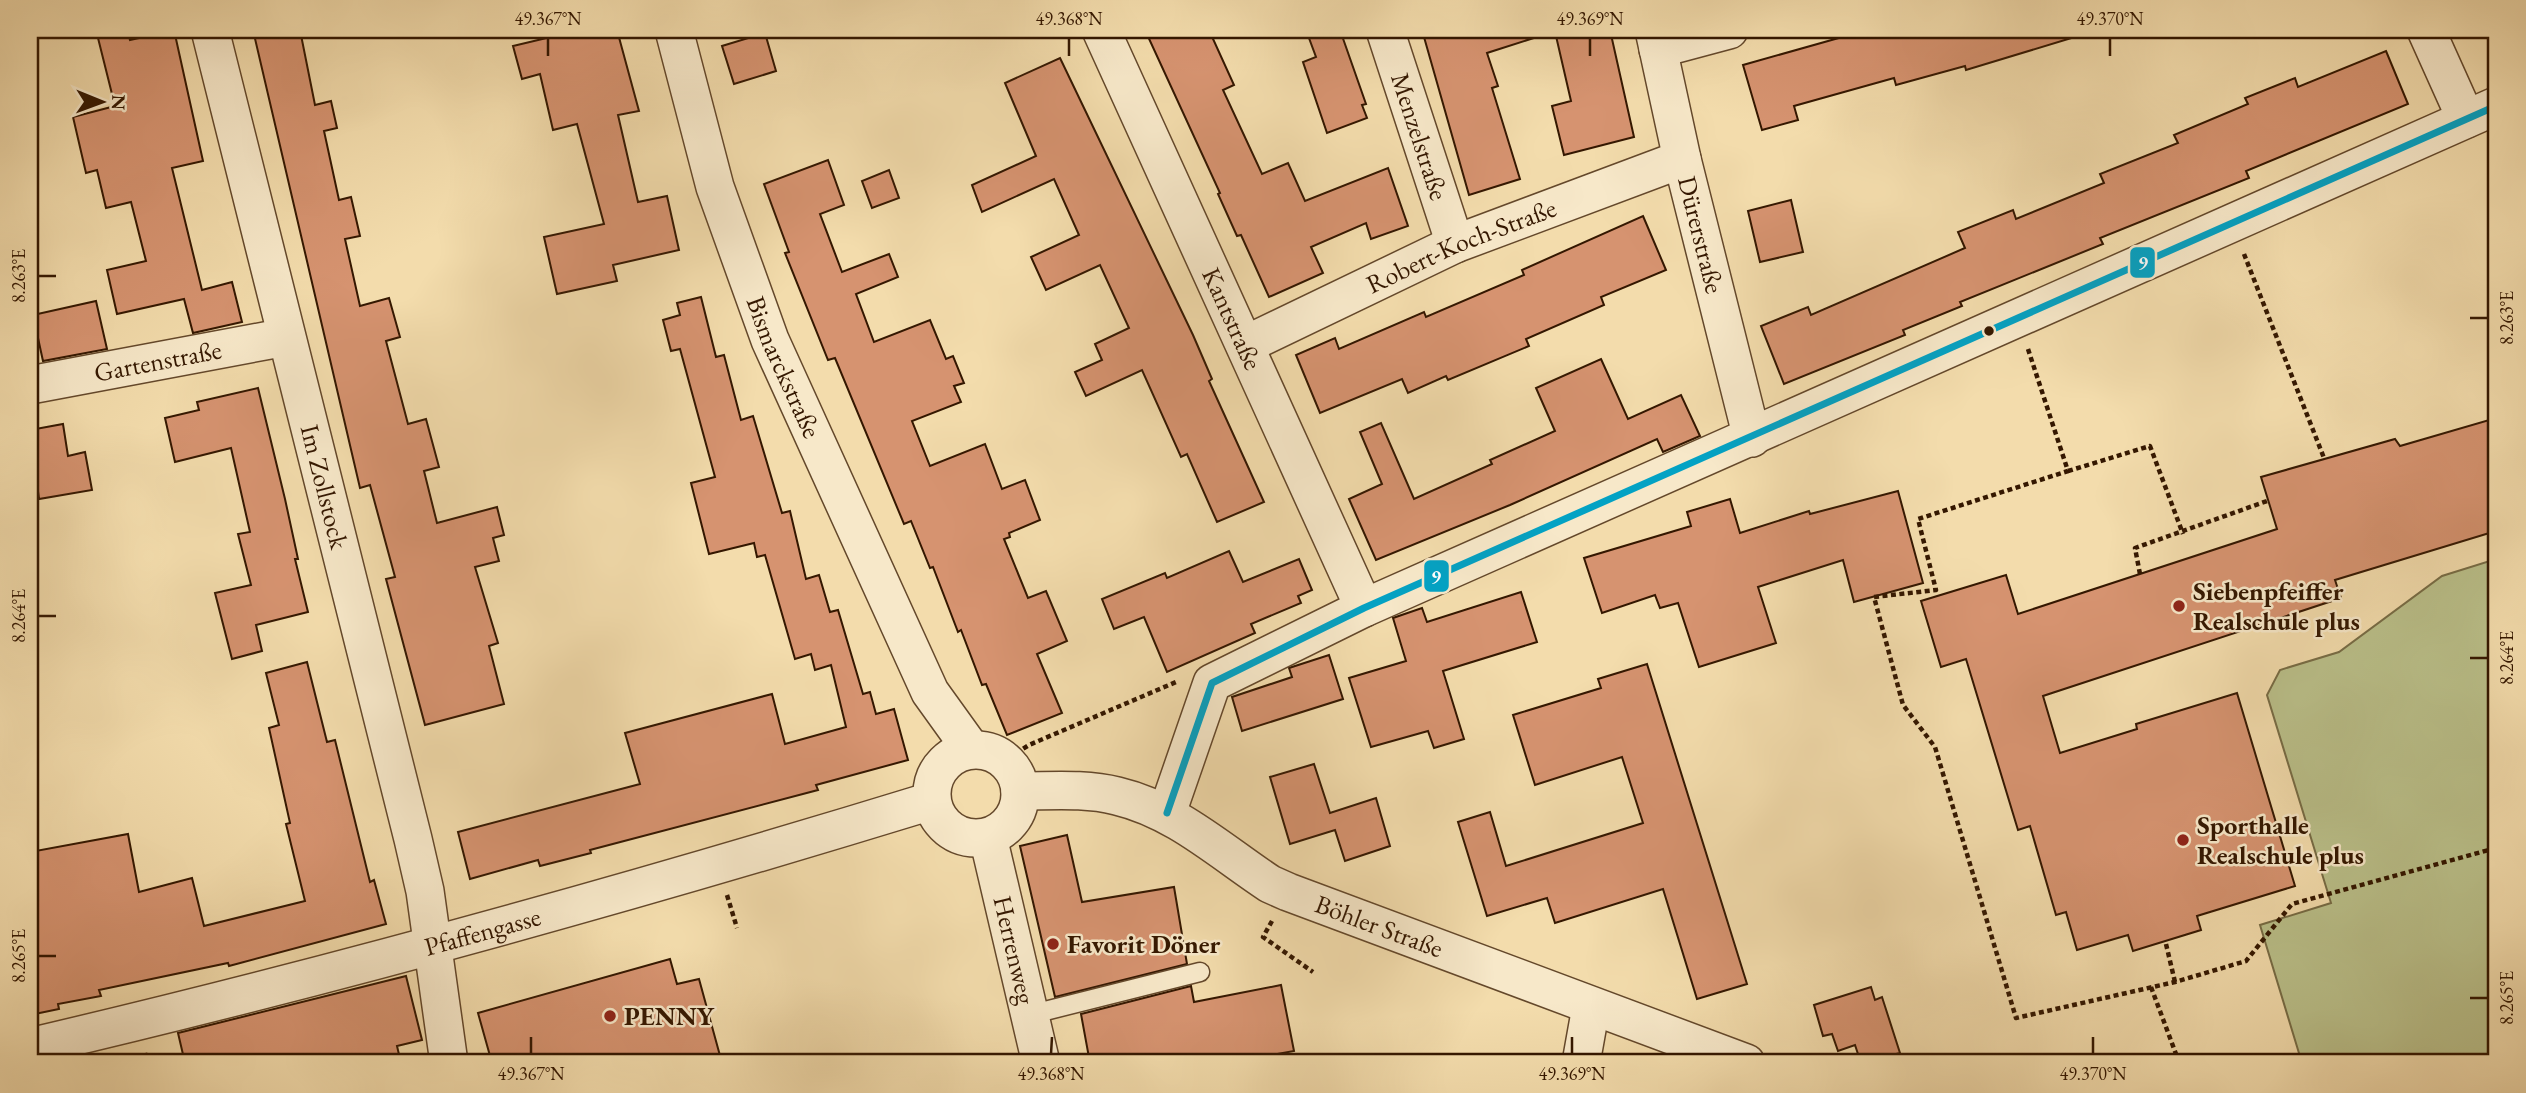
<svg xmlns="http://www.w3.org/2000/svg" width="2526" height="1093" viewBox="0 0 2526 1093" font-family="'EB Garamond',serif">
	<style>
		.green { fill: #bac08a; stroke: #776c45; stroke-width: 2 }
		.building { fill: #d69370; stroke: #341700; stroke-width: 2 }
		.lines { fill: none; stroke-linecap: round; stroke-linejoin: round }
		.service-casing { stroke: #64482b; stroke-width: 21 }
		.minor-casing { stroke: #64482b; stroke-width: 40 }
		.path { stroke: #341700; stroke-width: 4.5; stroke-dasharray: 5 3.5; stroke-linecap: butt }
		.service { stroke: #f7e8c9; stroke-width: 18 }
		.minor { stroke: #f7e8c9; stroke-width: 37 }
		.bus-1-casing { stroke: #f7e8c9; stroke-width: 12 }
		.bus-1 { stroke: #03a2c4; stroke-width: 7 }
		.ticks { fill: none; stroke: #341700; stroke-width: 2.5 }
		.bus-dot { fill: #341700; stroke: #f7e8c9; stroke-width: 2.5 }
		.poi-dot { fill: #8f2418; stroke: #f7e8c9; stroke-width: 2.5 }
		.labels { text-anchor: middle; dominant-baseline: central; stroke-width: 5; stroke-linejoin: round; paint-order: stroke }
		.street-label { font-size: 26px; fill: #341700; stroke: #f7e8c9 }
		.poi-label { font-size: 26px; font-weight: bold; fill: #341700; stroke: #f7e8c9; text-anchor: start }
		.line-badge { stroke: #f7e8c9; stroke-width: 2.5 }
		.badge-label { font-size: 19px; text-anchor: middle; font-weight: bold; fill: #fff }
		.neatline { fill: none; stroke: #341700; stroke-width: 2.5 }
		.ticks-label { font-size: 18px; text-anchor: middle; fill: #341700 }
	</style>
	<rect width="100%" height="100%" fill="#f3dcac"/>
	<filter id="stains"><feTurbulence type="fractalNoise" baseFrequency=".00286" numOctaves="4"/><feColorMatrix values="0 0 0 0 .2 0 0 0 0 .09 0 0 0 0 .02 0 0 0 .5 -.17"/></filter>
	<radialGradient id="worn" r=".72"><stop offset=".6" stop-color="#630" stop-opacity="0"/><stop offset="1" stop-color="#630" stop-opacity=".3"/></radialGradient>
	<path class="green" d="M2496,559v504h-194l-42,-138 71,-22 -64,-208 13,-25 59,-18 103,-76z"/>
	<g class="building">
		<path d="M96,30h31l3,10 44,-10 29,131 -31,7 30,122 30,-8 10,40 -49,11 -9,-34 -67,15 -10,-44 39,-9 -15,-59 -25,6 -9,-38 -11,3 -13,-56 42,-11z"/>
		<path d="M253,30h47l15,75 16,-4 6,27 -13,3 15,69 12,-3 9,39 -15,3 15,67 29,-8 11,39 -14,4 22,83 18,-5 13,48 -15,4 13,52 60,-16 7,28 -11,3 6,23 -24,6 23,76 -9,3 15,58 -79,21 -39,-146 9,-2 -25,-92 -10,3z"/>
		<path d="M580,30h37l22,81 -21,4 20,87 29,-6 12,54 -66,15 4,16 -60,13 -13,-57 60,-13 -27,-100 -24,6 -13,-56 -18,5 -9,-33z"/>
		<path d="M1145,30h64l25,55 -11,5 39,84 26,-11 17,38 83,-33 20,58 -37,13 -5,-16 -55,24 12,26 -54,24 -28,-62 -4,1 -19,-42 2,-1z"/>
		<path d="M1306,30h34l26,74 -4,1 5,13 -40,15 -24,-71 13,-5z"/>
		<path d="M1422,30h120l1,5 -56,18 11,33 -6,2 28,91 -51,16z"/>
		<path d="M1582,30h28l24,107 -70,18 -12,-49 19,-5 -15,-65z"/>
		<path d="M1867,30h210l1,6 -112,34 -1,-4 -69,19 -2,-7 -100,28 4,14 -36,10 -19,-65z"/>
		<path d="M765,33l11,38 -42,13 -12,-38z"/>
		<path d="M2386,51l22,53 -162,67 3,7 -149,60 3,6 -143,58 2,4 -59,24 2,5 -121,49 -23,-58 47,-19 3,8 154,-67 -7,-16 55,-22 3,9 88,-36 -4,-9 78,-31 -4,-8 74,-31 -3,-6 50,-20 3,9z"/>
		<path d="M1060,58l133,277 19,44 -3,2 55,121 -47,20 -30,-68 -6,3 -39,-87 -56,26 -11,-24 27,-12 -7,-16 34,-16 -29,-63 -54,25 -15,-33 48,-22 -25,-56 -72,33 -10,-27 64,-29 -31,-73z"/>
		<path d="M828,160l16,45 -24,9 22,58 47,-18 9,23 -42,17 18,48 56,-22 16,39 7,-3 11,27 -10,3 7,16 -49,19 18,45 55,-22 17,45 23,-9 15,40 -31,13 1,4 -6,2 24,59 18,-7 21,50 -30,13 25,59 -55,22 -21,-51 -4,1 -21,-55 -3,2 -25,-65 -3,1 -19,-47 -7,3 -69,-166 -7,2 -43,-107 4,-1 -25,-68z"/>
		<path d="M889,170l10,28 -27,10 -10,-27z"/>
		<path d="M1791,200l12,52 -43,10 -12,-51z"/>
		<path d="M1643,216l23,54 -65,27 3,8 -78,34 3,7 -81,34 -2,-4 -38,17 -6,-14 -82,34 -24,-58 39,-17 4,11 85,-37 2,5 98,-42 -2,-5z"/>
		<path d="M701,297l15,60 8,-2 17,65 12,-4 29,97 8,-2 16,68 13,-4 11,37 8,-2 25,84 7,-2 6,22 18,-5 14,51 -92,25 2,5 -228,60 1,3 -51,13 -2,-6 -68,19 -12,-47 182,-48 -15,-51 147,-39 13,50 61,-17 -15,-62 -16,5 -4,-16 -16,5 -30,-104 -8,2 -3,-14 -45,11 -18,-71 24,-6 -35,-128 -9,2 -8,-31 17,-5 -3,-12z"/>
		<path d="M96,301l11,48 -64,12 -10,-46z"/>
		<path d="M1601,359l27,60 53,-24 19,41 -37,16 -6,-13 -147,66 -134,55 -27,-61 33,-15 -22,-52 21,-9 33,76 78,-35 -2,-4 65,-29 -19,-43z"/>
		<path d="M258,388l27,111 13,60h-3l13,53 -52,13 6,26 -30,8 -17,-66 36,-8 -13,-51 12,-2 -19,-84 -56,14 -10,-44 34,-8 -2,-8z"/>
		<path d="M2496,418v113l-161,49 6,18 -298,98 17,57 77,-24 -1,-5 101,-31 58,193 -98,30 4,14 -68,21 -5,-16 -51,15 -11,-38 -10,3 -26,-89 -12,4 -52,-171 -25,8 -20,-66 85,-26 12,39 259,-85 -16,-52 134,-38 5,7z"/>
		<path d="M63,424l5,32 17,-4 7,38 -53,9 -9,-69z"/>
		<path d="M1898,491l25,92 -69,19 -11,-42 -85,27 18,56 -77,24 -21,-64 -18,5 -5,-13 -53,18 -18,-55 107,-32 -4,-14 43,-13 10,34 69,-22 1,3z"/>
		<path d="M1229,551l14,31 56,-23 13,31 -14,6 3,7 -50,21 4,9 -88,39 -23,-55 -30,12 -12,-30 63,-26 2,5z"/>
		<path d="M1521,592l16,50 -94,29 21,68 -30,9 -6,-17 -57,16 -22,-69 57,-17 -13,-43 29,-10 5,14z"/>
		<path d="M1329,655l14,44 -101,32 -10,-34 60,-20 -3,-9z"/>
		<path d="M307,662l20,80 8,-2 35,142 4,-2 12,44 -157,42 -1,-3 -129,27 2,6 -43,8 1,5 -29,6v-163l98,-18 11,58 53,-14 12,48 101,-25 -19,-77 4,-1 -21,-95 10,-3 -13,-52z"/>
		<path d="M1647,664l100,320 -50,15 -34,-110 -108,34 -8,-25 -60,18 -29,-94 32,-10 16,54 137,-43 -21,-66 -87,28 -22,-70 88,-27 -3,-9z"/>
		<path d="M1314,764l16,49 46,-15 14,48 -45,15 -10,-31 -45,14 -20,-67z"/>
		<path d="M1067,835l15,67 92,-15 13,77 -132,33 -35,-151z"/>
		<path d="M670,959l7,25 22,-5 23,84h-230l-14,-50z"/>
		<path d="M406,976l16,64 -25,6 4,17h-216l-7,-30z"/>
		<path d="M1281,985l13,66 -17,3 2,9h-189l-9,-49 110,-28 3,16z"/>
		<path d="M1871,987l4,13 7,-3 18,56 -39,10 -6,-18 -17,6 -6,-17 -9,2 -9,-31z"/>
	</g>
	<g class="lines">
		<g class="service-casing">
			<path id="service" d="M1029,1015l171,-43"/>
		</g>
		<g class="minor-casing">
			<g id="minor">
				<path id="s1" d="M210,30l203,809 12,52 24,172"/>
				<path id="s2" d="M674,30l41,157 55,153 160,352 41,57"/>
				<path id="s3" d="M1101,30l263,578"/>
				<path id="s4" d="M1385,30l70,214"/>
				<path id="s5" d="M1654,30l28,129 70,279"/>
				<path d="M2426,30l40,89"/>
				<path d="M1658,49l71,-19"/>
				<path id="s6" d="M1245,345l210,-101 227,-85"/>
				<path id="s7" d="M30,385l256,-48"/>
				<circle cx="976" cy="794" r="44"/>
				<path id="s8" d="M1020,791c32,0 65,-3 97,5 59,14 103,55 153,88l18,8 458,171"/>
				<path d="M1167,813l45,-130 152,-75 1132,-502"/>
				<path id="s9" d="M988,837l53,226"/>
				<path id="s10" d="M30,1047c303,-71 604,-155 901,-246"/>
				<path d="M1581,1063l10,-56"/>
			</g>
		</g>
		<g class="path">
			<path d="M2244,254l80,204"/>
			<path d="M2028,349l40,122 -150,48 18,71 -62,7 29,108 32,42 81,271 159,-36 71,-21 46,-57 204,-56"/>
			<path d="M2068,471l82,-25 33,88"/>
			<path d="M2140,574l-5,-26 132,-47"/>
			<path d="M1009,758l20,-13 147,-63"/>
			<path d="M727,895l10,33"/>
			<path d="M1272,921l-9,16 50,35"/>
			<path d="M2166,944l9,38"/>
			<path d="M2151,987l25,67"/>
			<path d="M145,1053l2,10"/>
		</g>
		<use href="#service" class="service"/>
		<use href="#minor" class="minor"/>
		<g class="bus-1-casing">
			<path id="bus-1" d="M1167,813l45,-130 152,-75 1132,-502"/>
		</g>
		<use href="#bus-1" class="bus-1"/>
	</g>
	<path class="ticks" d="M548,56v-18M1069,56v-18M1590,56v-18M2110,56v-18M38,276h18M2470,318h18M38,616h18M2470,658h18M38,956h18M2470,998h18M531,1054v-17M1051,1054l1,-17M1572,1054v-17M2093,1054v-17"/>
	<circle class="bus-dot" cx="1989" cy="331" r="6"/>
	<g class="poi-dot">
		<circle cx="2179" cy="606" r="7"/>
		<circle cx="2183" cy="840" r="7"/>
		<circle cx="1053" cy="944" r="7"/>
		<circle cx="610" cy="1016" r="7"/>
	</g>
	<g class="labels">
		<g class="street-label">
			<text stroke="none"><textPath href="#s4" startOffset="112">Menzelstraße</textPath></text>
			<text stroke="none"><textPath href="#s5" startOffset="210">Dürerstraße</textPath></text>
			<text stroke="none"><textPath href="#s6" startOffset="238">Robert-Koch-Straße</textPath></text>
			<text stroke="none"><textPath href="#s3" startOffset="317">Kantstraße</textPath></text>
			<text stroke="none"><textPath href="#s7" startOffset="130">Gartenstraße</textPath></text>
			<text stroke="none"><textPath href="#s2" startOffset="355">Bismarckstraße</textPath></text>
			<text stroke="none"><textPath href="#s1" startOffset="471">Im Zollstock</textPath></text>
			<text stroke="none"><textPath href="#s8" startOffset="392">Böhler Straße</textPath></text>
			<text stroke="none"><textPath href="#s10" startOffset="467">Pfaffengasse</textPath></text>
			<text stroke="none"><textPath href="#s9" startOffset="116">Herrenweg</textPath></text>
		</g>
		<g class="poi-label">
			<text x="2193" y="591">Siebenpfeiffer<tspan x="2193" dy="30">Realschule plus</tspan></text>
			<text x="2197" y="825">Sporthalle<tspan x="2197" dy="30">Realschule plus</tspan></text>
			<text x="1067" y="944">Favorit Döner</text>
			<text x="624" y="1016">PENNY</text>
		</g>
	</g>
	<g class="line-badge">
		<rect x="2129" y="246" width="27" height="33" rx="7" fill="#03a2c4"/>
		<rect x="1423" y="559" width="27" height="34" rx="7" fill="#03a2c4"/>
	</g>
	<g class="badge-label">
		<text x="2143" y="269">9</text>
		<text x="1436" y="583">9</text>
	</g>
	<rect width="2526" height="1093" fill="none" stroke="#f3dcac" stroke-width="77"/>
	<g transform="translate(102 102) rotate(91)" stroke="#f7e8c9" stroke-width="5" paint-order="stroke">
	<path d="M0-5L12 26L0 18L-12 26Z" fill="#341700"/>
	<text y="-10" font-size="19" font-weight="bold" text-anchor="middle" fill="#341700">N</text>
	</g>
	<rect x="38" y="38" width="2450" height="1016" class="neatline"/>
	<g class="ticks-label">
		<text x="548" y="25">49.367°N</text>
		<text x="1069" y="25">49.368°N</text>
		<text x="1590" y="25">49.369°N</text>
		<text x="2110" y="25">49.370°N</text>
		<text transform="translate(19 276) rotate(-90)" y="6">8.263°E</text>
		<text transform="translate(2507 318) rotate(-90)" y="6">8.263°E</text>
		<text transform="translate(19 616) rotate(-90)" y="6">8.264°E</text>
		<text transform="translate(2507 658) rotate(-90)" y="6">8.264°E</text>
		<text transform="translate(19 956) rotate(-90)" y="6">8.265°E</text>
		<text transform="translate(2507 998) rotate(-90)" y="6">8.265°E</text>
		<text x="531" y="1080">49.367°N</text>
		<text x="1051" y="1080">49.368°N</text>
		<text x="1572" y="1080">49.369°N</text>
		<text x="2093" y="1080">49.370°N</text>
	</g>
	<rect width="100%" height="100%" filter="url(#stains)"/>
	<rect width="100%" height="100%" fill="url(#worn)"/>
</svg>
